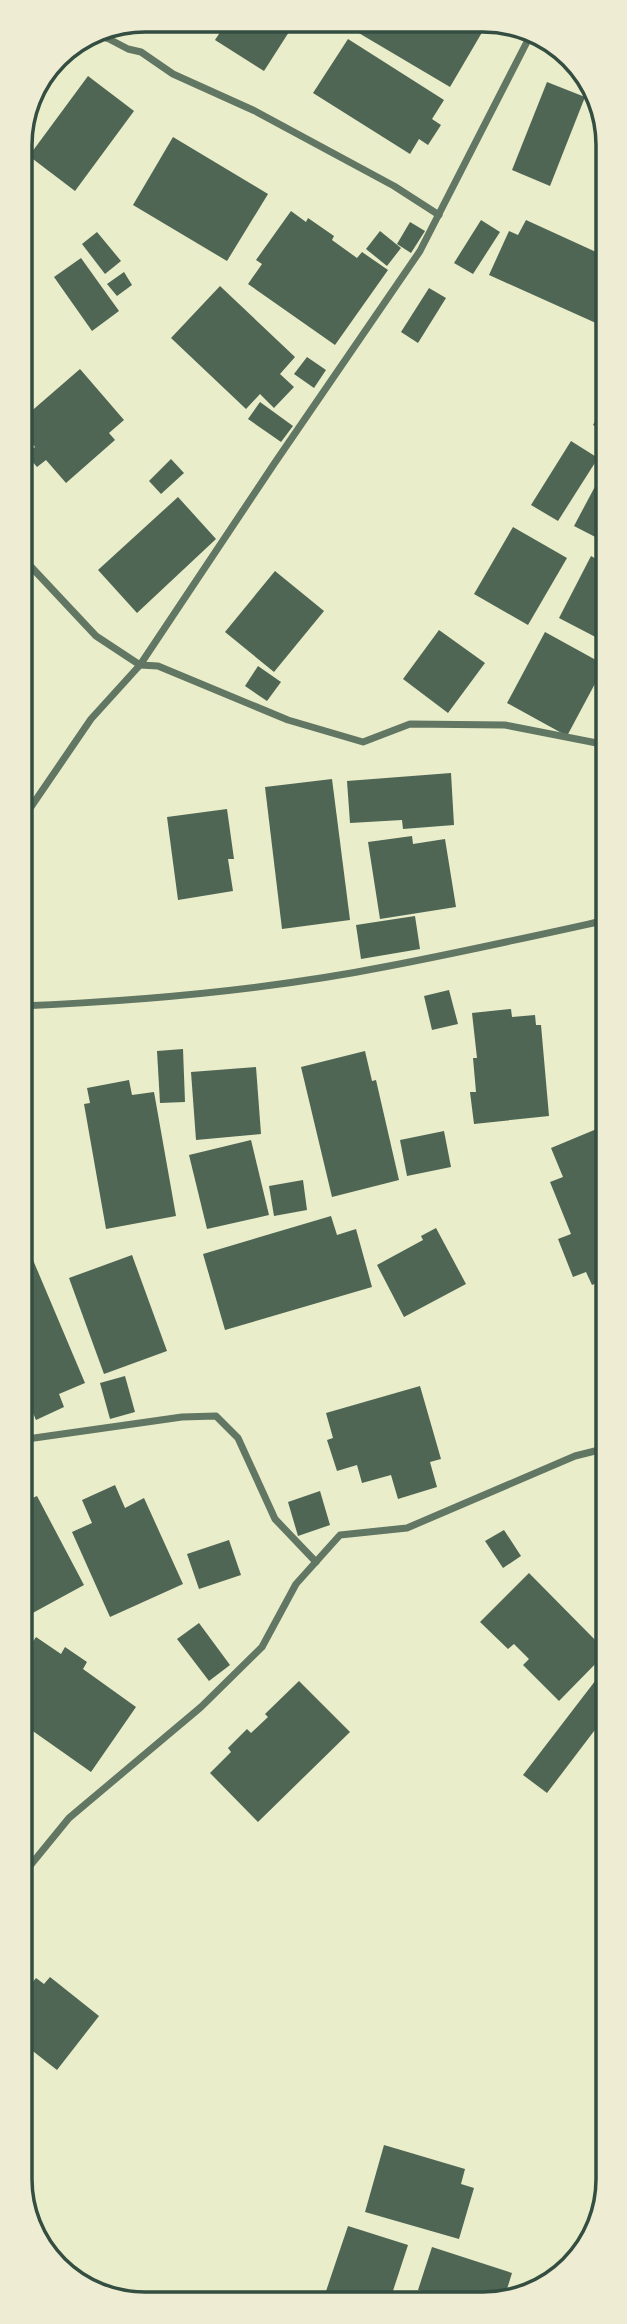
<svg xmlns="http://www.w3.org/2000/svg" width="627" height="2324" viewBox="0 0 627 2324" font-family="'Open Sans',sans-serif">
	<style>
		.building { fill: #4f6655 }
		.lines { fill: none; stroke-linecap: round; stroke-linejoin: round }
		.minor { stroke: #617663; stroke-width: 7 }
		.rim { fill: none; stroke: #344e41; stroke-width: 3.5 }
	</style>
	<rect width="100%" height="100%" fill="#e9edc9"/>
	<g class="building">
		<path d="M228,20l68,1 -32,50 -49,-31z"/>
		<path d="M356,22l118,1 10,6 -34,58 -98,-58z"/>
		<path d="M348,39l96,61 -12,19 9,6 -13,20 -9,-6 -9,15 -97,-61z"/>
		<path d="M88,76l46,35 -59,80 -46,-35z"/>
		<path d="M547,82l38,15 -35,89 -38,-16z"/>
		<path d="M173,137l95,57 -41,67 -94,-56z"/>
		<path d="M291,211l15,11 2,-4 26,18 -2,4 25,18 5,-6 26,18 -53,75 -87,-61 14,-20 -6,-4z"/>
		<path d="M481,220l19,12 -27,42 -19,-11z"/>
		<path d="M526,220l81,37v71l-118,-53 20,-44 9,4z"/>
		<path d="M410,222l15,9 -14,22 -14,-9z"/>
		<path d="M380,231l21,17 -14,18 -21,-17z"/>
		<path d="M97,232l24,29 -16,13 -23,-30z"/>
		<path d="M81,258l38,53 -27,20 -38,-54z"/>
		<path d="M124,272l8,13 -15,11 -10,-12z"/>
		<path d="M220,286l75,71 -15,17 14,13 -20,21 -14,-14 -14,15 -75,-71z"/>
		<path d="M429,288l17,10 -28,45 -17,-11z"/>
		<path d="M307,357l19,13 -12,18 -20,-14z"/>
		<path d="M80,369l44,51 -15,13 6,7 -49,43 -20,-23 -9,7 -11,-13 9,-7 -15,-19v-7z"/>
		<path d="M607,399v33l-14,-7z"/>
		<path d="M260,402l33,24 -12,16 -33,-23z"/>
		<path d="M571,441l27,17 -40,63 -27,-16z"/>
		<path d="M171,459l13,14 -23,21 -12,-13z"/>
		<path d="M607,464v79l-33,-17z"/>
		<path d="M178,497l38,42 -79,74 -39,-43z"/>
		<path d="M513,527l54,31 -39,67 -54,-31z"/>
		<path d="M591,556l16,9v78l-48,-25z"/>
		<path d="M275,571l49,40 -50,61 -49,-40z"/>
		<path d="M439,630l46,33 -37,50 -45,-34z"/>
		<path d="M545,632l60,33 -38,71 -60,-33z"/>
		<path d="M258,666l23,16 -14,19 -22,-15z"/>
		<path d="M451,773l3,52 -51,4 -1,-9 -52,3 -3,-42z"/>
		<path d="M332,779l18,141 -68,9 -17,-142z"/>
		<path d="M227,809l7,50h-6l5,32 -55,9 -11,-83z"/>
		<path d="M412,836l1,8 32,-5 11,68 -76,12 -12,-77z"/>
		<path d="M415,916l5,33 -59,10 -5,-34z"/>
		<path d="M449,990l9,34 -26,6 -8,-34z"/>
		<path d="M511,1009l1,8 23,-2 1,10h5l8,91 -75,8 -4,-32h6l-3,-34h4l-5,-45z"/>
		<path d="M183,1049l2,53 -25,1 -3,-52z"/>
		<path d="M365,1051l7,30 4,-1 23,100 -67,17 -31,-130z"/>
		<path d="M256,1067l5,67 -65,6 -5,-68z"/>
		<path d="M129,1080l3,15 22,-3 22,124 -70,13 -22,-125 6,-1 -3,-15z"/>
		<path d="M599,1128l8,20v131l-15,6 -6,-13 -13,5 -15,-38 13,-5 -21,-52 13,-5 -12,-29z"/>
		<path d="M444,1131l7,36 -44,9 -7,-36z"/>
		<path d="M251,1140l18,75 -62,14 -18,-74z"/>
		<path d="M303,1180l4,30 -33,6 -5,-30z"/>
		<path d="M331,1216l6,19 19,-6 16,58 -147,43 -22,-76z"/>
		<path d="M436,1228l30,56 -62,33 -27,-52 46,-25 -2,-4z"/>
		<path d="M132,1255l35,96 -63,23 -35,-96z"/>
		<path d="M33,1260l52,123 -26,11 5,13 -28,13 -16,-37v-117z"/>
		<path d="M125,1376l10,36 -25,7 -10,-36z"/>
		<path d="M420,1386l21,73 -11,3 7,25 -39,12 -7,-24 -29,8 -5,-18 -20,6 -10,-31 6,-2 -7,-25z"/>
		<path d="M115,1485l10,23 19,-10 39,86 -73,33 -38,-85 20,-9 -10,-23z"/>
		<path d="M22,1490l6,10 9,-4 47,89 -55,30 -9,-16z"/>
		<path d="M320,1491l10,34 -32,11 -10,-34z"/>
		<path d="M504,1530l17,26 -18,12 -18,-27z"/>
		<path d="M229,1540l12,35 -42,14 -12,-35z"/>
		<path d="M529,1573l78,79 -48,49 -36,-36 6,-6 -15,-15 -6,5 -28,-27z"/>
		<path d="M199,1623l31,42 -21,16 -32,-42z"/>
		<path d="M36,1637l25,17 4,-7 22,15 -4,7 53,38 -45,65 -71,-50v-61z"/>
		<path d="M602,1672l5,5v37l-60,79 -24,-18z"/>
		<path d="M299,1681l51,51 -92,90 -48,-49 21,-21 -3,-4 19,-19 4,4 17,-16 -3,-3z"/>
		<path d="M50,1977l49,39 -42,54 -37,-29v-54l7,-8 5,4 4,-5 8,6z"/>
		<path d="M384,2145l81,24 -4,15 13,4 -15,51 -94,-27z"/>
		<path d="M348,2226l60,19 -19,58h-67z"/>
		<path d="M432,2247l80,26 -9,29 -4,2 -72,-1 3,-9 -12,-4z"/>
	</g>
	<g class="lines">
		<g class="minor">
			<path d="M91,33l18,6 19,10 13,3 32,22 82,37 139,75 45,29"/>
			<path d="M35,102l21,-37 3,-12"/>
			<path d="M20,555l76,81 44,29 18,1 130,54 75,22 47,-18 95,1 102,20"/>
			<path d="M607,757l-3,40 3,26"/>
			<path d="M20,823l71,-104 49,-54 134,-201 146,-213 111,-217"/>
			<path d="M20,1006c122,-5 248,-16 369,-40 73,-14 145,-30 218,-46"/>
			<path d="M20,1440l162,-23 34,-1 22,22 37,81 41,43"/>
			<path d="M20,1878l49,-60 132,-111 61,-60 34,-63 44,-49 67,-7 168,-72 32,-8"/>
		</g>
	</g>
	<path d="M0 0H627V2324H0ZM145 32H483A113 113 0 0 1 596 145V2179A113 113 0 0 1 483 2292H145A113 113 0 0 1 32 2179V145A113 113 0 0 1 145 32Z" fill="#eeecd3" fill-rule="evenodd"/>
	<path class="rim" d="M145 32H483A113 113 0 0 1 596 145V2179A113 113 0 0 1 483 2292H145A113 113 0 0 1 32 2179V145A113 113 0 0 1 145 32Z"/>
</svg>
